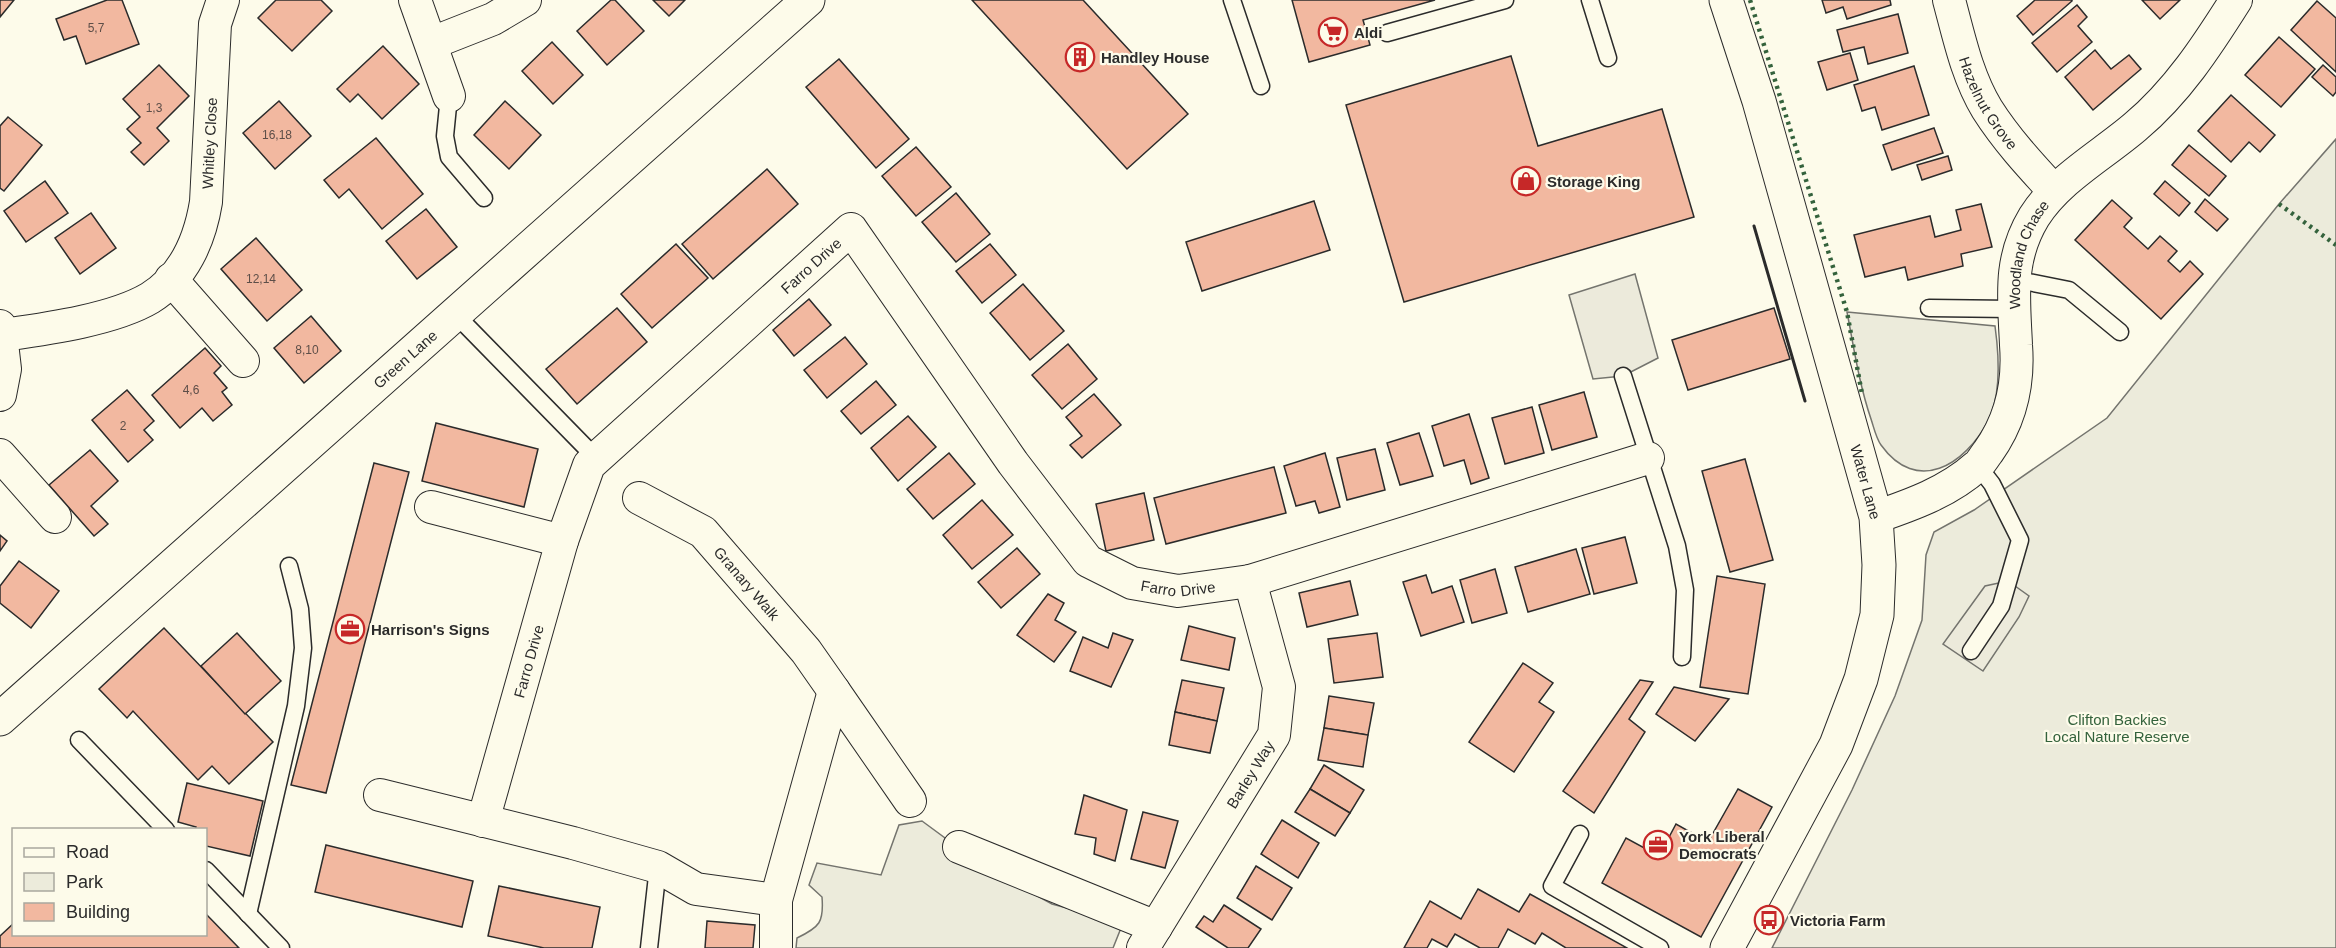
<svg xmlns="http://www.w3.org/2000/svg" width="2336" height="948" viewBox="0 0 2336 948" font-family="Arial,sans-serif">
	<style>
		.green { fill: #ecebdb; stroke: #74746e; stroke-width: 1.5 }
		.parking { fill: #eceadb; stroke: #74746e; stroke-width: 1.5 }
		.building { fill: #f2b8a0; stroke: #2b2b2b; stroke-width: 1.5 }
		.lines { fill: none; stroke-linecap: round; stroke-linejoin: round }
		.service-casing { stroke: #2b2b2b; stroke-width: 19 }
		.minor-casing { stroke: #2b2b2b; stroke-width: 34 }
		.tertiary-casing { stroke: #2b2b2b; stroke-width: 35 }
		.service { stroke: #fdfbea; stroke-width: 16 }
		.minor { stroke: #fdfbea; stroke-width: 32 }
		.tertiary { stroke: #fdfbea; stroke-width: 33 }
		.hedge { stroke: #34623c; stroke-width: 4.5; stroke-dasharray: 3 4.5; stroke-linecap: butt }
		.wall { stroke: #2b2b2b; stroke-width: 3 }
		.labels { text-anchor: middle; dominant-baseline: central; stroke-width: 4.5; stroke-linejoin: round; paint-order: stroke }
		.number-label { font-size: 12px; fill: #5d4e48 }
		.poi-label { font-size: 15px; font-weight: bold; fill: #2b2b2b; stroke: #fdfbea; text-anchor: start }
		.street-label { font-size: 15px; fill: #2b2b2b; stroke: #fdfbea }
		.park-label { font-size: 15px; fill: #34623c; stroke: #fdfbea }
	</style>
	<rect width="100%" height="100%" fill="#fdfbea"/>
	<g class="green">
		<path d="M2336,139v809h-564l80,-158 43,-94 27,-76 4,-65 8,-23 40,-22 133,-92 172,-214z"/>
		<path d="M1847,312l148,14c4,29 7,68 -7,95 -23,44 -71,74 -107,24 -5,-7 -7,-17 -10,-26 -12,-35 -17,-71 -24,-107z"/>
		<path d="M922,821l64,47 66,36 71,19 -10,25h-317l1,-10c23,-11 27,-16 25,-41l-13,-12 8,-22 64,12 18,-50z"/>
	</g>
	<g class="parking">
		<path d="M1635,274l23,84 -35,18 -30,3 -24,-84z"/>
		<path d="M2008,581l21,15 -10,21 -36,54 -40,-27 42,-58z"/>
	</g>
	<g class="building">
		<path d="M0,0h14l-14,17z"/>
		<path d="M107,0h15l17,44 -53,20 -10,-28 -12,4 -8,-21z"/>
		<path d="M276,0h45l11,11 -40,40 -34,-33z"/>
		<path d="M611,0h4l29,31 -37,34 -30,-34z"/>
		<path d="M653,0h32l-16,16z"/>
		<path d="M972,0h111l105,114 -61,55z"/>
		<path d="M1292,0h143l-72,20 7,25 -61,17z"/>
		<path d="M1822,0h68l1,5 -44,14 -4,-12 -17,6z"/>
		<path d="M2035,0h37v1l-39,34 -16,-19z"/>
		<path d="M2142,0h38l-20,19z"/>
		<path d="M2317,1l19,17v54l-45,-42z"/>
		<path d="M2077,5l10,12 -9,9 14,16 -35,30 -25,-29z"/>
		<path d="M1898,14l10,39 -40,11 -4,-17 -21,5 -6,-22z"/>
		<path d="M2279,37l36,32 -34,38 -36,-32z"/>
		<path d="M552,42l31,33 -30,29 -31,-33z"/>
		<path d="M383,46l36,38 -37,35 -24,-25 -8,8 -13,-13z"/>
		<path d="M2095,50l16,19 18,-14 12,14 -48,41 -28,-33z"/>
		<path d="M1850,53l8,27 -31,10 -9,-28z"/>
		<path d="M1511,56l27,90 124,-37 32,108 -290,85 -58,-197z"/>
		<path d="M839,59l70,80 -33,29 -70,-81z"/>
		<path d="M159,65l30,31 -32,32 12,13 -25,24 -13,-13 10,-9 -14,-14 13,-12 -17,-18z"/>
		<path d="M2323,65l13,12v15l-3,4 -21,-19z"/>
		<path d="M1914,66l15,49 -47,15 -7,-23 -13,4 -8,-26z"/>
		<path d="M2231,95l44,40 -15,17 -11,-10 -18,20 -33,-31z"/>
		<path d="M279,101l32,35 -36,33 -32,-36z"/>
		<path d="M505,101l36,34 -32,34 -35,-34z"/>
		<path d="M8,117l34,28 -38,46 -4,-3v-62z"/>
		<path d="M1934,128l9,25 -51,17 -9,-25z"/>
		<path d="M376,138l47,56 -41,35 -33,-40 -10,9 -15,-18z"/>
		<path d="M2189,145l37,31 -17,20 -37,-31z"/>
		<path d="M916,147l35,40 -35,29 -34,-40z"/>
		<path d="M1948,156l4,14 -30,10 -5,-15z"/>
		<path d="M767,169l31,35 -85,75 -31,-35z"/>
		<path d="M45,181l23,32 -42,29 -22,-31z"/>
		<path d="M2165,181l25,22 -11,13 -25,-22z"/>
		<path d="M956,193l34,41 -34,28 -34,-40z"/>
		<path d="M2205,199l23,20 -11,12 -22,-19z"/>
		<path d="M2112,200l20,18 -8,9 24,22 12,-13 17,15 -9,10 12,11 10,-11 13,13 -42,45 -86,-79z"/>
		<path d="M1314,201l16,49 -128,41 -16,-49z"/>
		<path d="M1981,204l11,43 -31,7 2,12 -55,14 -3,-13 -40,10 -11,-42 76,-19 5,21 26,-7 -5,-20z"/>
		<path d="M426,209l31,38 -40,32 -31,-38z"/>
		<path d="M91,213l25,35 -36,26 -25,-36z"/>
		<path d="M256,238l46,52 -35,31 -46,-52z"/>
		<path d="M676,244l32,34 -56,50 -31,-34z"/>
		<path d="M990,244l26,31 -34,28 -26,-32z"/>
		<path d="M1023,284l41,47 -34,29 -40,-47z"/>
		<path d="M809,299l22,26 -37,31 -21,-26z"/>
		<path d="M617,308l30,34 -70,62 -31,-35z"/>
		<path d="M1774,308l16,51 -102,31 -16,-50z"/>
		<path d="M311,316l30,35 -37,32 -30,-35z"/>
		<path d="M845,337l22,27 -40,34 -23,-28z"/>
		<path d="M1068,344l29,35 -35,30 -30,-34z"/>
		<path d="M205,348l16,18 -7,7 13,15 -5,4 10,13 -19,16 -11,-13 -22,20 -28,-33z"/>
		<path d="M876,381l20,24 -35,29 -20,-23z"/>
		<path d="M127,390l27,31 -10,9 9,10 -25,22 -36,-42z"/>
		<path d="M1584,392l13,45 -45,13 -13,-45z"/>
		<path d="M1094,394l27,31 -39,33 -12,-13 12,-9 -16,-19z"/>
		<path d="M1532,407l12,46 -39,11 -13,-46z"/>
		<path d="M1469,414l20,64 -18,6 -7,-24 -20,6 -12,-40z"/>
		<path d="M908,416l28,31 -38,34 -27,-33z"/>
		<path d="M436,423l102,26 -14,58 -102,-26z"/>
		<path d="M1419,433l14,43 -33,9 -13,-42z"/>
		<path d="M1375,449l10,41 -38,10 -10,-42z"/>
		<path d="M90,450l28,31 -27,25 17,18 -14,12 -45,-51z"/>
		<path d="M949,453l26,31 -42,35 -26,-30z"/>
		<path d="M1325,453l15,54 -21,6 -4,-12 -19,5 -12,-40z"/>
		<path d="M1745,459l28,101 -43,12 -28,-101z"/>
		<path d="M374,463l35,9 -83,321 -35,-8z"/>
		<path d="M1274,467l12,46 -120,31 -12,-46z"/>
		<path d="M1144,493l10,47 -48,11 -10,-47z"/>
		<path d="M982,500l31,35 -41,34 -29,-34z"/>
		<path d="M0,535l7,6 -7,10z"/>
		<path d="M1625,537l12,46 -43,11 -12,-46z"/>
		<path d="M1017,548l23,26 -39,34 -23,-26z"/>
		<path d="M1576,549l14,45 -62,18 -13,-45z"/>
		<path d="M19,561l40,30 -28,37 -31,-25v-17z"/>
		<path d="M1495,569l12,44 -35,10 -12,-43z"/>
		<path d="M1426,575l6,18 20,-7 12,36 -43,14 -18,-54z"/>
		<path d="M1717,576l48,8 -17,110 -48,-7z"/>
		<path d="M1350,581l8,34 -51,12 -8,-34z"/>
		<path d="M1048,594l16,9 -9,17 21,12 -22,30 -37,-27z"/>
		<path d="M1189,626l46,12 -6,32 -48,-10z"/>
		<path d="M164,628l109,114 -44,42 -17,-18 -14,14 -65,-69 -6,7 -28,-29z"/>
		<path d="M237,633l44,48 -36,33 -44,-48z"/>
		<path d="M1113,633l20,7 -22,47 -41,-16 13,-34 25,11z"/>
		<path d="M1377,633l6,44 -49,6 -6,-44z"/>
		<path d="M1523,663l30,20 -14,19 15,10 -40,60 -45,-30z"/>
		<path d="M1182,680l42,8 -7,33 -42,-9z"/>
		<path d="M1640,680l13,2 -24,37 16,13 -51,81 -31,-22z"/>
		<path d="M1674,687l55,12 -34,42 -39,-27z"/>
		<path d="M1329,696l45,7 -6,32 -44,-7z"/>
		<path d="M1175,712l42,9 -7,32 -41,-8z"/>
		<path d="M1324,728l44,7 -5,32 -45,-7z"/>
		<path d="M1324,765l40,25 -14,23 -40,-24z"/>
		<path d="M187,783l76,18 -13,55 -44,-10v-16h-11l1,-3 -18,-5z"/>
		<path d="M1310,789l40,24 -15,23 -40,-24z"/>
		<path d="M1738,789l34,18 -71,130 -99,-54 24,-45 33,18 17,-32 32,18z"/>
		<path d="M1084,795l43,15 -12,51 -21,-7 2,-16 -21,-4z"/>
		<path d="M1143,812l35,9 -13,47 -34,-9z"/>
		<path d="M1282,820l37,23 -21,35 -37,-24z"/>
		<path d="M326,845l147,36 -11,46 -147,-35z"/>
		<path d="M1256,866l36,22 -20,32 -35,-22z"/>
		<path d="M499,886l101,21 -8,41h-48l-56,-12z"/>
		<path d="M1478,889l41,23 11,-18 97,54h-61l-24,-15 -7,11 -27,-15 -10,19h-18l-25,-14 -8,13 -15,-8 -5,9h-23l26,-47 31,18z"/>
		<path d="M1224,905l37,24 -13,19h-20l-32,-21 8,-11 9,6z"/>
		<path d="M206,914l33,34h-239v-12l14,-13v11h192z"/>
		<path d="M707,921l48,4 -2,23h-48z"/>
	</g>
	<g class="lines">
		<g class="service-casing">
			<g id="service">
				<path d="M1232,0l29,86"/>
				<path d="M1590,0l18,58"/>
				<path d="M1387,33l118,-33"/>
				<path d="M449,96l-4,40 4,21 35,41"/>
				<path d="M2013,279l56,11 51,42"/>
				<path d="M1929,308l84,1"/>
				<path d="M455,314l141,144"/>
				<path d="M1623,376l54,170 8,44 -3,67"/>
				<path d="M1971,651l30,-45 19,-66 -28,-56 -14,-18"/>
				<path d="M79,740l87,90"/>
				<path d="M1580,834l-28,52 108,62"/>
				<path d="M206,870l75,78"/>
				<path d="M248,914l48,-208 7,-58 -3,-39 -11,-43"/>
				<path d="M649,948l9,-81"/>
			</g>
		</g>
		<g class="minor-casing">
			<g id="minor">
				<path d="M415,0l34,96"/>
				<path id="s1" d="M1949,0c10,37 18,76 38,109 19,30 43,56 67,82"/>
				<path d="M432,43l61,-24 32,-19"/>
				<path d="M171,279l72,82"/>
				<path d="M0,326l5,43 -5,26"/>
				<path id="s2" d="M3,335c42,-6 110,-15 147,-37 34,-21 50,-59 56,-96l9,-178 8,-24"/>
				<path d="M0,455l55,62"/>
				<path id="s3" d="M639,498l64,34 103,119 28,40"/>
				<path d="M431,507l131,34"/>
				<path id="s4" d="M1876,517c35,-12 72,-25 101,-51 4,-3 7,-9 11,-14 23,-32 31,-68 28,-107 -2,-47 -8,-85 18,-128 24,-38 67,-61 101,-90 42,-35 72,-81 101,-127"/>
				<path d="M380,795l193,48 85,24 38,22 80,11"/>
				<path id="s5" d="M483,821l79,-280 27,-76 262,-236 162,234 75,98 44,22 46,8 72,-10 398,-123"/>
				<path d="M959,847l197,80"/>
				<path d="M776,948v-48l58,-209 76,110"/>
				<path id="s6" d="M1143,948l131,-213 5,-48 -29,-106"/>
			</g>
		</g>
		<g class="tertiary-casing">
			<g id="tertiary">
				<path id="s7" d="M1726,0l33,101 117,416 3,48 -2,50 -16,64 -25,66 -109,203"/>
				<path id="s8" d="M0,719l808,-719"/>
			</g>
		</g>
		<use href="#service" class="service"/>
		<use href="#minor" class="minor"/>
		<use href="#tertiary" class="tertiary"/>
		<g class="hedge">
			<path d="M1750,0l97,312 15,82"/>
			<path d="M2279,204l57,41"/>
		</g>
		<path class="wall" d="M1754,226l51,175"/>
	</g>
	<defs>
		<g id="supermarket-ring" transform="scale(1.5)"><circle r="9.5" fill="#fdfbea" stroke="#c62828" stroke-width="1.5"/><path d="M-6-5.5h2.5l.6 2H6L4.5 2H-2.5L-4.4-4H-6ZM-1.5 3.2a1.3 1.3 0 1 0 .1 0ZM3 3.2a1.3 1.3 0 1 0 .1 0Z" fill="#c62828"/></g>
		<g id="building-ring" transform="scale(1.5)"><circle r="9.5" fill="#fdfbea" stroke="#c62828" stroke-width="1.5"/><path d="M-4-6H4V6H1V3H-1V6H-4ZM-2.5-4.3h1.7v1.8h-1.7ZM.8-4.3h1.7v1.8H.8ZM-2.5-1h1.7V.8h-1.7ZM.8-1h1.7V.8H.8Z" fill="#c62828"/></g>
		<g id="shop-ring" transform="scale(1.5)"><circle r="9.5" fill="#fdfbea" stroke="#c62828" stroke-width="1.5"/><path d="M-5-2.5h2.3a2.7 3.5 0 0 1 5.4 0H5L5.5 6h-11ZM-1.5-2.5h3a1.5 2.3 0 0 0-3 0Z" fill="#c62828"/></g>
		<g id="office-ring" transform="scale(1.5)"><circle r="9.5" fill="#fdfbea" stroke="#c62828" stroke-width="1.5"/><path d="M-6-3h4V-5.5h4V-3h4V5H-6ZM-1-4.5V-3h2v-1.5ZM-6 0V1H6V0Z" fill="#c62828"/></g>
		<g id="bus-ring" transform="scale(1.5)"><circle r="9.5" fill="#fdfbea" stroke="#c62828" stroke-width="1.5"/><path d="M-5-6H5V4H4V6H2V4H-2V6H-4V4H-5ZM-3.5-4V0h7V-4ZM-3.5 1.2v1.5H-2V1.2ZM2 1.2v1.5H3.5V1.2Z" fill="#c62828"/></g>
	</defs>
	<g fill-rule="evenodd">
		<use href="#supermarket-ring" x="1333" y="32"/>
		<use href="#building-ring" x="1080" y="57"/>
		<use href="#shop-ring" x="1526" y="181"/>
		<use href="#office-ring" x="350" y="629"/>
		<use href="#office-ring" x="1658" y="845"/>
		<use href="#bus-ring" x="1769" y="920"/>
	</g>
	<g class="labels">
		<g class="number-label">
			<text x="96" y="28">5,7</text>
			<text x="154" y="108">1,3</text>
			<text x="277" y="135">16,18</text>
			<text x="261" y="279">12,14</text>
			<text x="307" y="350">8,10</text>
			<text x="191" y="390">4,6</text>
			<text x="123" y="426">2</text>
		</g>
		<g class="poi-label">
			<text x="1354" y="32">Aldi</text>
			<text x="1101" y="57">Handley House</text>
			<text x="1547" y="181">Storage King</text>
			<text x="371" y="629">Harrison's Signs</text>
			<text x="1679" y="836">York Liberal<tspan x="1679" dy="17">Democrats</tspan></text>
			<text x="1790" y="920">Victoria Farm</text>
		</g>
		<g class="street-label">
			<text stroke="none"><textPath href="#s1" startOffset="111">Hazelnut Grove</textPath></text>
			<text stroke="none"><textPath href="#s2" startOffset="326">Whitley Close</textPath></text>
			<text stroke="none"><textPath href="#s4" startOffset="338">Woodland Chase</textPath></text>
			<text stroke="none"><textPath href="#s5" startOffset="670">Farro Drive</textPath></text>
			<text stroke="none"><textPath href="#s8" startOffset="542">Green Lane</textPath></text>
			<text stroke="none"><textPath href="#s7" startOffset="502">Water Lane</textPath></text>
			<text stroke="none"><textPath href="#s3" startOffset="140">Granary Walk</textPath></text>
			<text stroke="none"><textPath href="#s5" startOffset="1228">Farro Drive</textPath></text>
			<text stroke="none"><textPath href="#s5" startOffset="166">Farro Drive</textPath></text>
			<text stroke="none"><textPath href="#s6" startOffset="204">Barley Way</textPath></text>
		</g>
		<g class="park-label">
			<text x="2117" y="719">Clifton Backies<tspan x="2117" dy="17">Local Nature Reserve</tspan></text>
		</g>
	</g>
	<rect x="12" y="828" width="195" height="108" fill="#fdfbea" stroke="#a9a89e" stroke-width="1.5"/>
	<rect x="24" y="848" width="30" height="9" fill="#fdfbea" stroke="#a9a89e" stroke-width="1.5"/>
	<text x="66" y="858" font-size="18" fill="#2b2b2b">Road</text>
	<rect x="24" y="873" width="30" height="18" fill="#ecebdb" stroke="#a9a89e" stroke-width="1.5"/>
	<text x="66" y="888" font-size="18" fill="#2b2b2b">Park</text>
	<rect x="24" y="903" width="30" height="18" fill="#f2b8a0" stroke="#a9a89e" stroke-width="1.5"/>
	<text x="66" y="918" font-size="18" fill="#2b2b2b">Building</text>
</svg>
